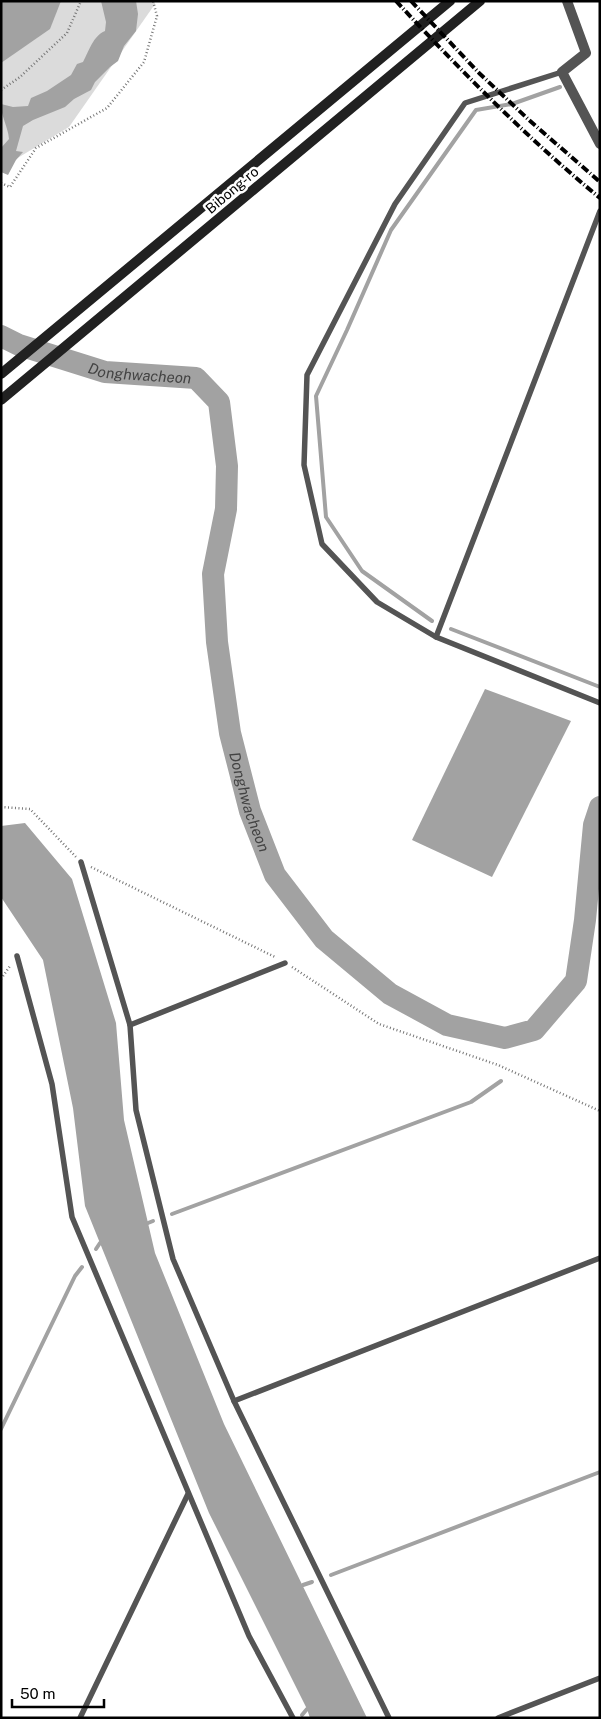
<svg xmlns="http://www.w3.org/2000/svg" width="601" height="1719" viewBox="0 0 601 1719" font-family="'Public Sans',sans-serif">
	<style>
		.green { fill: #dbdbdb }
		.water { fill: #a2a2a2 }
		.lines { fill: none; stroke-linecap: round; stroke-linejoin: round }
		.stream { stroke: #a2a2a2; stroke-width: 4 }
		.river { stroke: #a2a2a2; stroke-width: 22 }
		.path { stroke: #767676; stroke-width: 2.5; stroke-dasharray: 1 2.5; stroke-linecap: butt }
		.lane { stroke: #545454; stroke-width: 5.5 }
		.street { stroke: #545454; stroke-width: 10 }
		.secondary { stroke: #212121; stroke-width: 10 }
		.rail { stroke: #000; stroke-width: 4; stroke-dasharray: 8 2.5 1 2.5; stroke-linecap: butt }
		.labels { text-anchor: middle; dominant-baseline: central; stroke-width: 5; stroke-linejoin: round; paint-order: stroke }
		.street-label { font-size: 14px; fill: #000; stroke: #fff }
		.water-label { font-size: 15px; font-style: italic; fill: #434343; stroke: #fff }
	</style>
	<rect width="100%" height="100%" fill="#fff"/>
	<path class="green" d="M1,1h153l1,3 -86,123 -68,41z"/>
	<g class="water">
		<path d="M1,1h60l-11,28 -49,34z"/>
		<path d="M101,1h35l2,13 -2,17 -12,15 -6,15 -8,6 -15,15 -4,8 -17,9 -9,8 -32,13 -10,6 -7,25 7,1 -7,8 -8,15 -7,-3v-24l8,-9c-1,-13 -8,-22 -8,-35l12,3 15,-1 3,-8 16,-7 24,-16 6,-11 6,-2c6,-11 10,-26 22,-31l1,-9z"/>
		<path d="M485,689l86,32 -79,156 -80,-37z"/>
		<path d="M25,823l47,56 44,144 8,97 31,133 69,171 143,294h-57l-3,-9 -98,-196 -124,-307 -12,-98 -30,-148 -42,-63v-71z"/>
	</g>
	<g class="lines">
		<g class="stream">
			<path d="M432,621l-70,-50 -36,-54 -10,-121 31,-66 44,-100 85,-120 36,-6 48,-17"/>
			<path d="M451,629l149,58"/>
			<path d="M172,1214l299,-112 30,-21"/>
			<path d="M148,1223l5,-2"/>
			<path d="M96,1249l4,-6"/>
			<path d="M1,1429l74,-153 7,-9"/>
			<path d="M331,1575l269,-103"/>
			<path d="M303,1585l9,-3"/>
			<path d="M302,1715l5,-6"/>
		</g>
		<path class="river" id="s1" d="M1,336l18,9 86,27 91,6 23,24 8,64 -1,43 -13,65 4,68 13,91 20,78 25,64 49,64 66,55 57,31 58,13 29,-8 42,-49 9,-61 9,-95 6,-18"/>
		<g class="path">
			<path d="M1,90l19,-13 47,-44 14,-32"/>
			<path d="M1,183l9,4 26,-39 71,-40 37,-46 13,-46 -4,-15"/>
			<path d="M1,807l29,2 46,48"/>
			<path d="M91,867l184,90"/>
			<path d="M292,967l87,57 119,41 102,46"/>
			<path d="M1,979l9,-13"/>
		</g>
		<g class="lane">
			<path d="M562,72l-97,31 -70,101 -88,171 -3,90 18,79 55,58 59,35 164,66"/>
			<path d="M436,637l164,-426"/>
			<path d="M81,862l49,163 6,85 37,149 61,142 155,317"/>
			<path d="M17,956l35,128 20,133 177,419 44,82"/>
			<path d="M130,1025l155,-62"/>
			<path d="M234,1401l366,-143"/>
			<path d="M80,1718l108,-224"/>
			<path d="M498,1718l102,-40"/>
		</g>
		<path class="street" d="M567,1l19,52 -24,19 38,72"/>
		<g class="secondary">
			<path d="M1,374l449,-373"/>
			<path d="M1,400l479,-399"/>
		</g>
		<g class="rail">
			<path d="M396,1c64,69 131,137 204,197"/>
			<path d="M411,1l68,72 50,47 71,62"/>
		</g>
	</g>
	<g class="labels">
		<g class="street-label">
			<text transform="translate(232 190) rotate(-40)">Bibong-ro</text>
		</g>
		<g class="water-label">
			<text stroke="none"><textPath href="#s1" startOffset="145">Donghwacheon</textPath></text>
			<text stroke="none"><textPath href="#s1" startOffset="640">Donghwacheon</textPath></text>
		</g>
	</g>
	<rect width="601" height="1719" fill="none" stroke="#000000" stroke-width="5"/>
	<path d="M12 1699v8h92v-8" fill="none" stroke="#000000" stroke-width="2.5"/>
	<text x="20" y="1699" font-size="15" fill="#000000" stroke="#ffffff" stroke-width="4" paint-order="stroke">50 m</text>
</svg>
